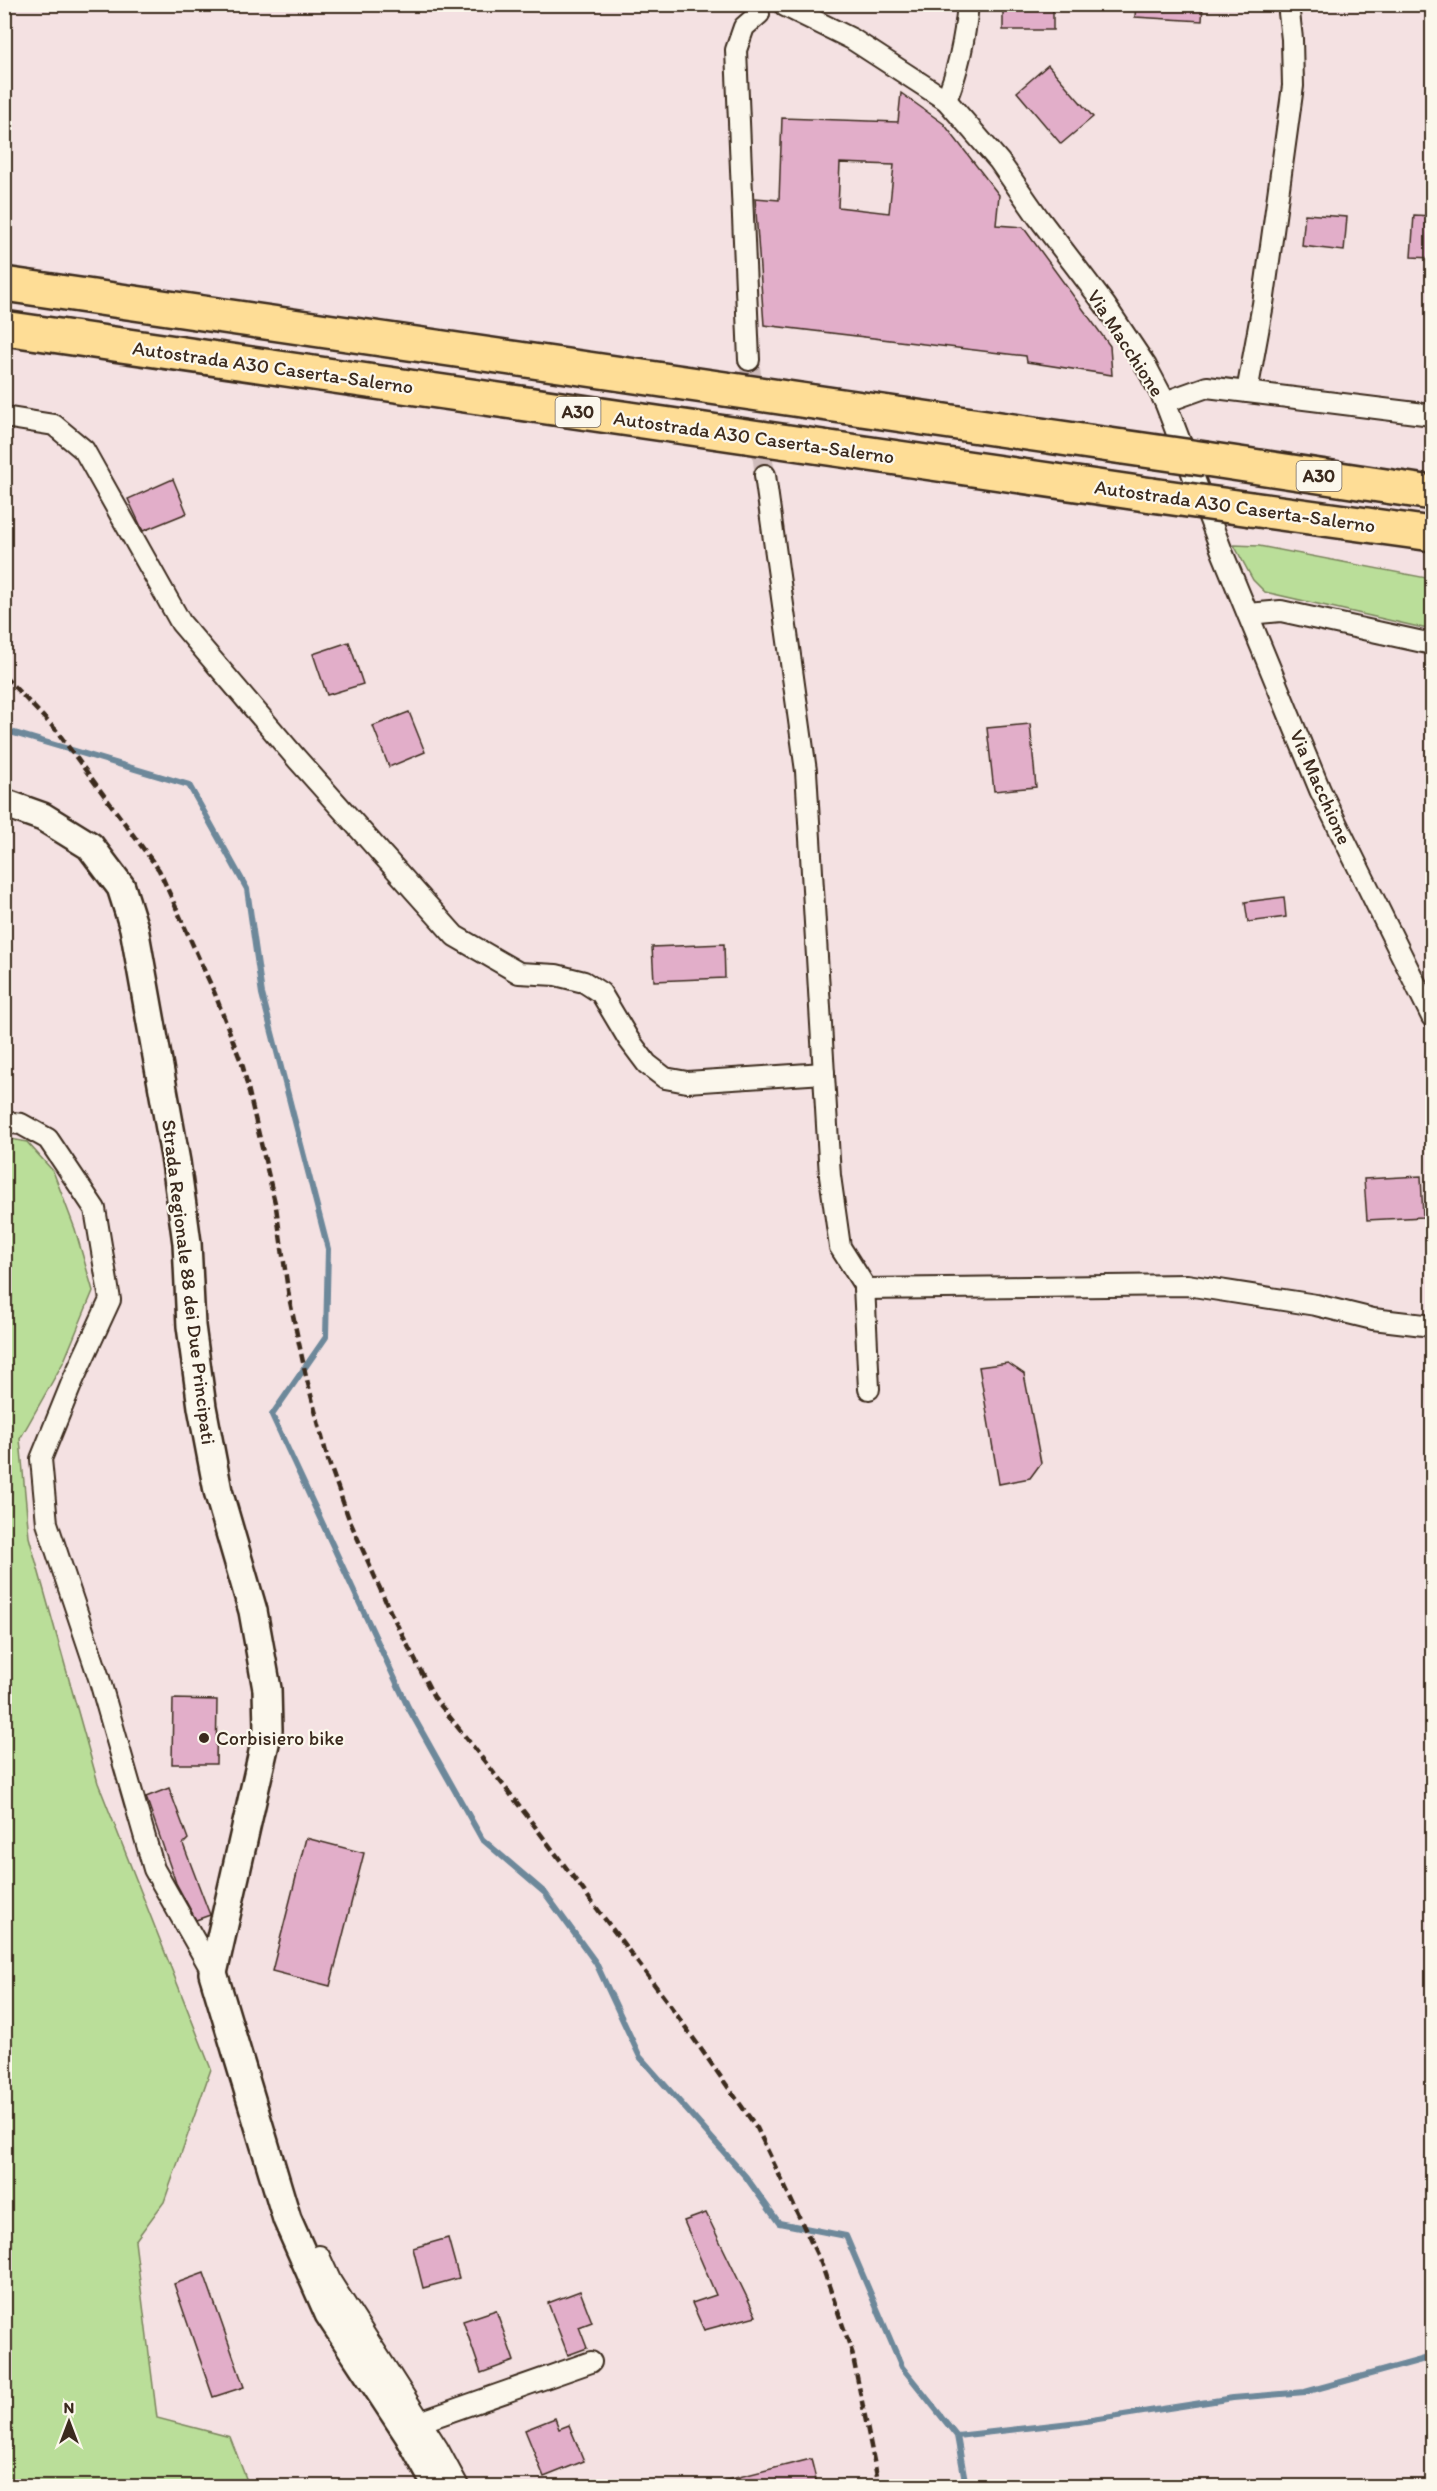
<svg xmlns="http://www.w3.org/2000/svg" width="1437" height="2491" viewBox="0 0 1437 2491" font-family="Itim,sans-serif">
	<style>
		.green { fill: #bade99; stroke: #7a845c; stroke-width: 1.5 }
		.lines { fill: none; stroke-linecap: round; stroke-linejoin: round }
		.stream { stroke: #6d889a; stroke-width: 6 }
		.building { fill: #e2aec9; stroke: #3b2a1e; stroke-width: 1.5; fill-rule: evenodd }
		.street-tunnel { stroke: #cfbcbb; stroke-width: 20; stroke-dasharray: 20 10; stroke-linecap: butt }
		.street-casing { stroke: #3b2a1e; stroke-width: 24 }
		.secondary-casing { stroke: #3b2a1e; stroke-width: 32 }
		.highway-casing { stroke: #3b2a1e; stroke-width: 38 }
		.street { stroke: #fbf7ec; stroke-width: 20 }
		.secondary { stroke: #fbf7ec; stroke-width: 27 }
		.highway { stroke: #fedd96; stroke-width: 33 }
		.rail { stroke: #3b2a1e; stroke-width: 4.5; stroke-dasharray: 9 4.5; stroke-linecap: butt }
		.highway-bridge-casing { stroke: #3b2a1e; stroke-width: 38; stroke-linecap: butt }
		.highway-bridge { stroke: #fedd96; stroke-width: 33 }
		.poi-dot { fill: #3b2a1e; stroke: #fbf7ec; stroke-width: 2 }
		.labels { text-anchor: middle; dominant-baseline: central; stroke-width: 4.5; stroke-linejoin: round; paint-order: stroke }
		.shield { fill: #fbf7ec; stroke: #75685c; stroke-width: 1.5 }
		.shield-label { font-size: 18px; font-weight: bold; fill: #3b2a1e }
		.street-label { font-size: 20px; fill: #3b2a1e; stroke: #fbf7ec }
		.poi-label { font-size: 20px; fill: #3b2a1e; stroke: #fbf7ec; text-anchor: start }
	</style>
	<rect width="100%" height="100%" fill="#f4e1e2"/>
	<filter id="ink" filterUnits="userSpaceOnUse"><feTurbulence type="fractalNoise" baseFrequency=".0167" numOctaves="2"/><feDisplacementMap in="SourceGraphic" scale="12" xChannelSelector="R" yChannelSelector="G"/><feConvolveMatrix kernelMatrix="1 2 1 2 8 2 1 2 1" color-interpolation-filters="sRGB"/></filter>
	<g filter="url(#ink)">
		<g class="green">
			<path d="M1234,545l25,1 173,33v51l-167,-38 -12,-12z"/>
			<path d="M5,1138l22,4 26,29 22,58 18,62 -29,70 -44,78 9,98 69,246 113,286 -47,133 -29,39 22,177 73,19 19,49h-244z"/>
		</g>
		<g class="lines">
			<g class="stream">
				<path d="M4,730l185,55 58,104 15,105 66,255 -2,88 -54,78 136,292 74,132 63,54 51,70 44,94 106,120 33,46 67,13 56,131 55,69 9,50"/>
				<path d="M957,2436l122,-14 154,-24 72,-6 127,-35"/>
			</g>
		</g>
		<g class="building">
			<rect x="1003" y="4" width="50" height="26"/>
			<path d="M1136,4h67l-1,17 -67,-4z"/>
			<path d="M1048,65l45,52 -32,27 -44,-52z"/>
			<path d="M901,93l43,31 55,71 -3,30 27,2 87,119 2,29 -85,-13 -1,-6 -262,-31 -9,-127 24,2 3,-82 116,4zM840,163l54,2 -5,48 -51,-6z"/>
			<path d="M1305,214l42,3 -3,34 -42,-5z"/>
			<path d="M1414,215l18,1v42l-21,-1z"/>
			<path d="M173,479l14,34 -44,18 -15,-32z"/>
			<path d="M349,642l14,42 -36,11 -14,-41z"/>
			<path d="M409,712l16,40 -36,15 -16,-41z"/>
			<path d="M1030,724l6,63 -42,4 -7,-63z"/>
			<path d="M1284,897l2,20 -38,5 -3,-20z"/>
			<path d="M724,944l1,34 -71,3 -2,-34z"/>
			<path d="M1421,1176l2,41 -56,3 -3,-41z"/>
			<path d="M1008,1363l16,11 17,89 -11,15 -31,6 -20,-117z"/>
			<path d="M173,1699l44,1 -1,64h-44z"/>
			<path d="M169,1788l19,51 -5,5 27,71 -14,5 -20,-37 -30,-86z"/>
			<path d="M306,1838l58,15 -34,133 -58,-15z"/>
			<path d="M706,2213l50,103 -52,14 -12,-27 24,-8 -32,-74z"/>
			<path d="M448,2238l11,40 -36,10 -10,-40z"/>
			<path d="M204,2273l40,114 -31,10 -39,-113z"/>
			<path d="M580,2291l12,31 -13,5 8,21 -19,7 -20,-52z"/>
			<path d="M496,2310l18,51 -33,12 -18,-52z"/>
			<path d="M555,2418l4,11 10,-4 15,36 -40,16 -19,-47z"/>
			<path d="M811,2459l7,28h-94l-1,-6z"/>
		</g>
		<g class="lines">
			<path class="street-tunnel" d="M749,360l16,115"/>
			<g class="street-casing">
				<g id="street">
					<path d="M785,6l67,33 94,61 53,61 39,56 67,88 41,61 19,36 58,152 97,236 112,227"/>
					<path d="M946,100c13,-31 19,-62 22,-96"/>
					<path d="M749,360l-13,-310 8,-23 15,-13"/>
					<path d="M1247,392l16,-88 30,-218 -1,-47 -4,-35"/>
					<path d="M1165,402l42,-15 225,28"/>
					<path d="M4,417l50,8 30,25 97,173 116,136 158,177 64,37 37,2 28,7 17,11 28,47 18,24 18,14 22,4 137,-9"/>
					<path d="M765,475l41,296 24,405 10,71 24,38 5,104"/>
					<path d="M1248,614l33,-3 151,33"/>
					<path d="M4,1122l17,2 27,15 47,70 15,91 -37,80 -32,79 6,64 52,155 55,191 59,104"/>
					<path d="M864,1289l323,-4 129,20 57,14 59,7"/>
					<path d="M319,2256l12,26 107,167 20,37"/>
					<path d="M420,2422l171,-60"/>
				</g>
			</g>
			<g class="secondary-casing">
				<path id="secondary" d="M4,803l39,14 47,29 31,41 13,41 42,234 11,81 4,83 11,81 16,84 35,120 14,78 1,41 -55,243 74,246 42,95 79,120 29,52"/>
			</g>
			<g class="highway-casing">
				<g id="highway">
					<path d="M4,284l1119,163"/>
					<path d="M4,328l1148,167"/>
					<path d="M1206,459l226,34"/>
					<path d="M1251,509l181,25"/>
				</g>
			</g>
			<use href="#street" class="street"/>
			<use href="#secondary" class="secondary"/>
			<use href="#highway" class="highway"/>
			<path class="rail" d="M4,676l52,54 103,140 56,124 28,73 33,140 13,90 17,79 22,84 21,59 41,92 44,86 81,103 154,204 88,124 64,135 31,89 27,134"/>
			<g class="highway-bridge-casing">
				<g id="highway-bridge">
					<path d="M1123,447l83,12"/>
					<path d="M1152,495l99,14"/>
				</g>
			</g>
			<use href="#highway-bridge" class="highway-bridge"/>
		</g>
	</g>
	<circle class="poi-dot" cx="204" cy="1738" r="6"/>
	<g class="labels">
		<g class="shield">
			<rect x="555.5" y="397" width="45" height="30" rx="4.5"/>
			<rect x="1296.5" y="461" width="45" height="30" rx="4.5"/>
		</g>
		<g class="shield-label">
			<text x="578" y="412">A30</text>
			<text x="1319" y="476">A30</text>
		</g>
		<g class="street-label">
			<text transform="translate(1126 343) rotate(57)">Via Macchione</text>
			<text transform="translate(273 367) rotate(8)">Autostrada A30 Caserta-Salerno</text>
			<text transform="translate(754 437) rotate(8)">Autostrada A30 Caserta-Salerno</text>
			<text transform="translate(1235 506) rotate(8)">Autostrada A30 Caserta-Salerno</text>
			<text transform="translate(1321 787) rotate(66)">Via Macchione</text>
			<text transform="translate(189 1282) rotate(83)">Strada Regionale 88 dei Due Principati</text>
		</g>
		<g class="poi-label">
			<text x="216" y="1738">Corbisiero bike</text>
		</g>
	</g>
	<rect width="1437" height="2491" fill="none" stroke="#fbf7ec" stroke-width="24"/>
	<rect x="12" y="12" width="1413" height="2467" fill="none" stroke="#3b2a1e" stroke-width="2" filter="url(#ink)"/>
	<g transform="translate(69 2422)" stroke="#fbf7ec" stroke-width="4.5" paint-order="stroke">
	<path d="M0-4.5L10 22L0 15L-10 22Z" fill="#3b2a1e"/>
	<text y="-9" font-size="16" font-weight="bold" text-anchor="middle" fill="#3b2a1e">N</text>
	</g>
</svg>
